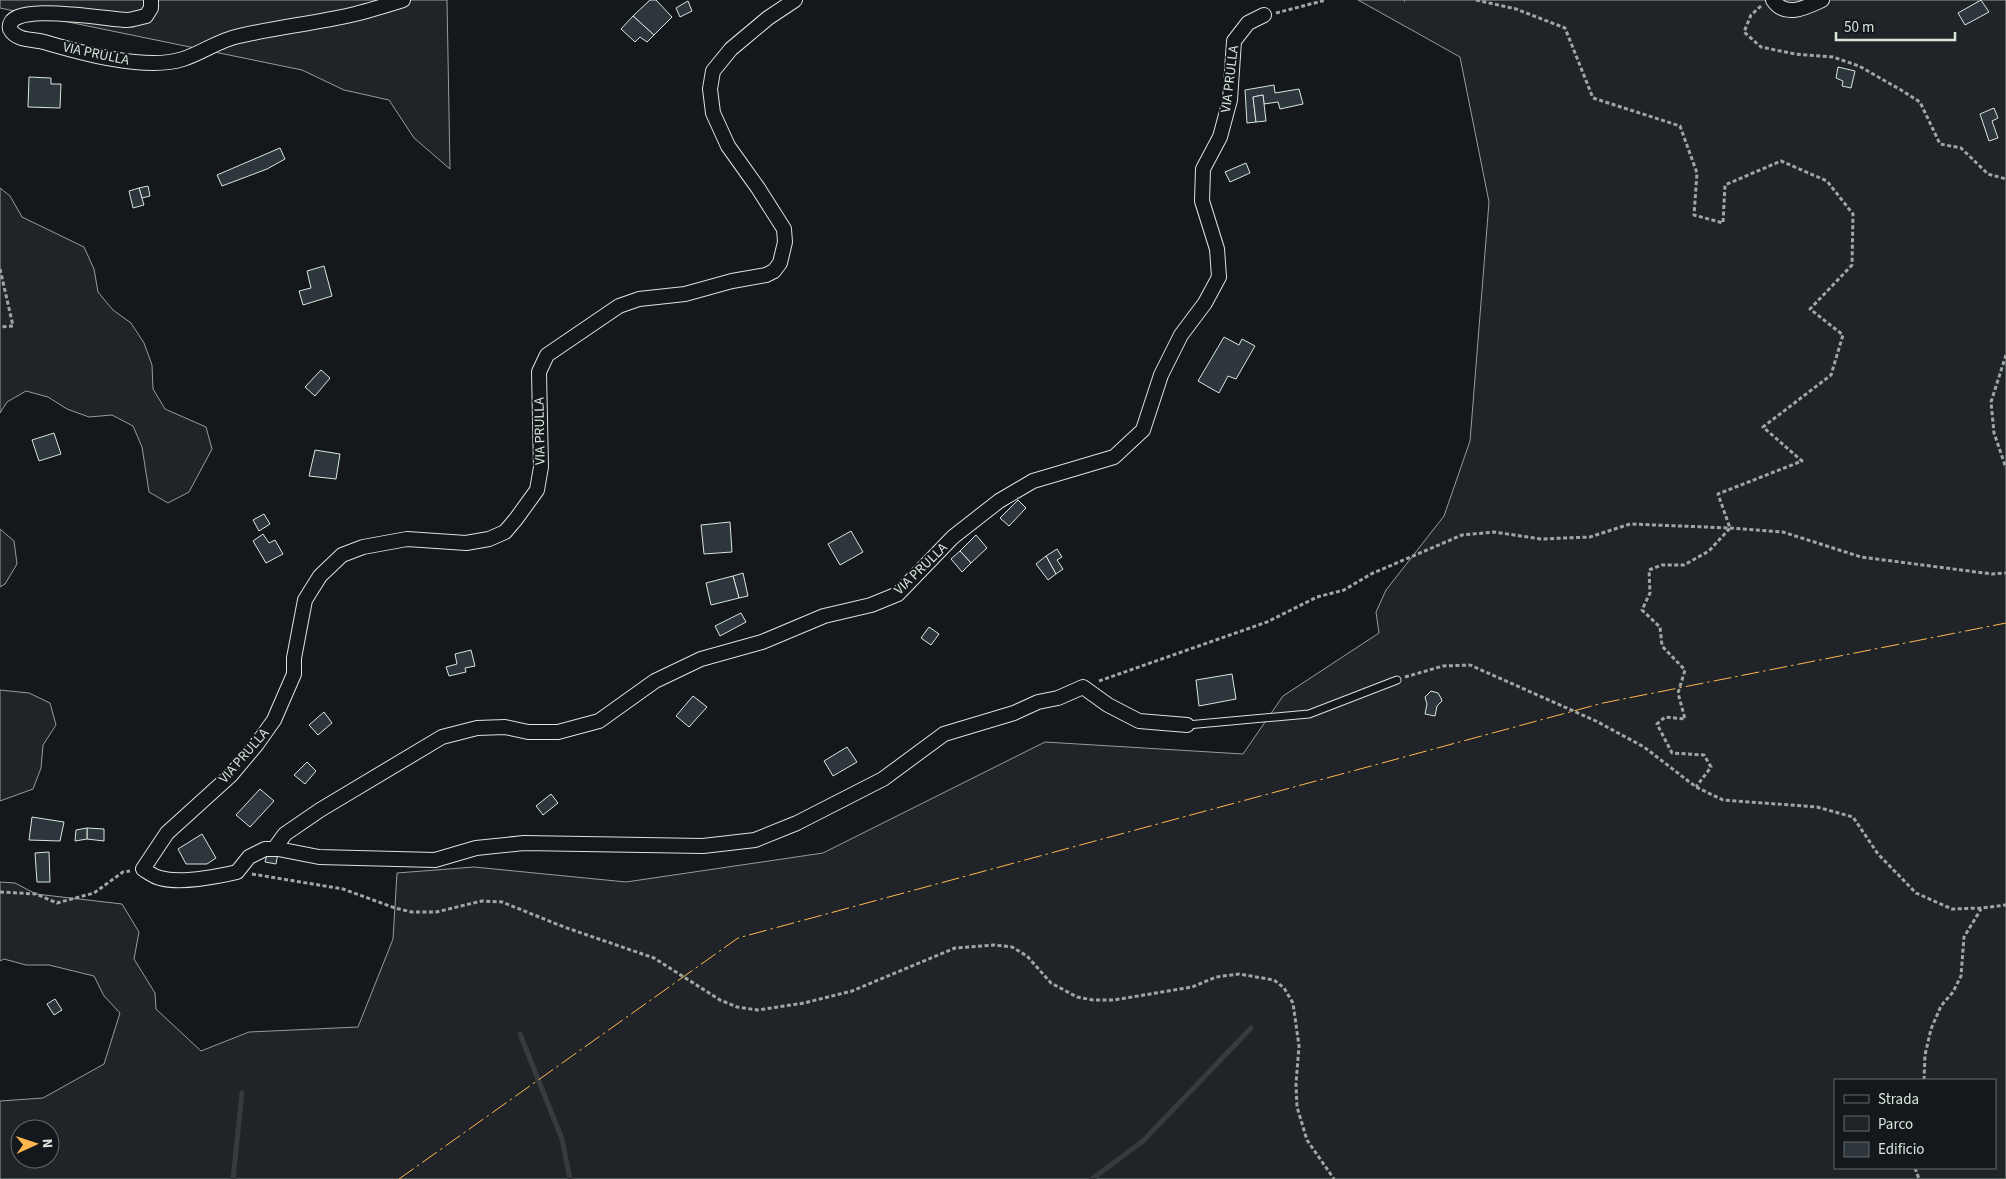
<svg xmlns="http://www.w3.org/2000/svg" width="2006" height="1179" viewBox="0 0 2006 1179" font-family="'Source Sans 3',sans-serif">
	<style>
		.green { fill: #202428; stroke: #939e99; fill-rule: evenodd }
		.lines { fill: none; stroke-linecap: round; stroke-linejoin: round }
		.stream { stroke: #363b3e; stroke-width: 5 }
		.building { fill: #2c363c; stroke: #d8e6dc }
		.service-casing { stroke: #d8e6dc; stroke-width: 9 }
		.minor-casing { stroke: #d8e6dc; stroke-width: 16 }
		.path { stroke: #9da8a2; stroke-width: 3; stroke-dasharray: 4 2.5; stroke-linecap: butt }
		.service { stroke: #14181c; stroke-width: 7 }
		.minor { stroke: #14181c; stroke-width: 14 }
		.power { stroke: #ffb74d; stroke-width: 1; stroke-dasharray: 18 4 2.5 4; stroke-linecap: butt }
		.labels { text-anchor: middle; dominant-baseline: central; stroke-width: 4; stroke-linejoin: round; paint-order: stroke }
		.street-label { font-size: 14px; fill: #d8e6dc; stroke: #14181c }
	</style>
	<rect width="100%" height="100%" fill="#14181c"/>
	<g class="green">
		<path d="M0,0h447l3,169 -36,-31 -25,-38 -45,-10 -42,-20 -302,-62z"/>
		<path d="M1358,0h648v1179h-2006v-78l43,-3 61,-34 16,-51 -16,-17 -10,-20 -45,-11h-23l-22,-6 -4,2v-79l15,1 21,11 86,10 17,28 -5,27 21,34 1,16 45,42 48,-19 109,-5 35,-88 4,-66 77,-6 152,15 197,-29 222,-111 198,12 40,-58 96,-63 -3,-21 10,-22 58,-74 26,-75 19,-239 -29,-145zM1835,1080h160v88h-160zM20,1129h30v30h-30z"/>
		<path d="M0,188l10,8 12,21 62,30 10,22 4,23 15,18 18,13 13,20 8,22 1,24 12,20 41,18 6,22 -23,43 -21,11 -19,-11 -7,-45 -9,-21 -21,-11 -23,2 -22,-8 -19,-12 -22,-6 -19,11 -7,11z"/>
		<path d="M0,529l14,12 3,23 -12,20 -5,3z"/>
		<path d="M0,690l29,3 21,10 6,22 -13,20 -2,23 -8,21 -33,12z"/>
	</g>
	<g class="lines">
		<g class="stream">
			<path d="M520,1034l42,105 8,40"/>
			<path d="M233,1179l9,-86"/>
			<path d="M1092,1179l51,-38 108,-113"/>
		</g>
	</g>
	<g class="building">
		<path d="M650,0h6l16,17 -18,18 -21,-19z"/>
		<path d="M1981,0l8,12 -24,13 -7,-12z"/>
		<path d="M688,1l4,10 -12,6 -4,-9z"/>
		<path d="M633,16l21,19 -7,7 -7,-5 -5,5 -14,-13z"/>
		<path d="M1838,67l17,4 -4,17 -9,-2 1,-5 -7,-3z"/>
		<path d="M29,77l22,1v6h10l-1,24 -32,-1z"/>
		<path d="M1274,85l1,8 24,-4 4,15 -23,5 -2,-7 -14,2 -1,-9 -10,2 3,25 -9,1 -2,-33z"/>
		<path d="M1263,95l3,26 -10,1 -3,-25z"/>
		<path d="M1994,108l4,10 -6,3 6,17 -9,3 -9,-27z"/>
		<path d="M280,148l5,11 -18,10 -45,17 -5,-11z"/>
		<path d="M1246,163l4,10 -20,9 -5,-10z"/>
		<path d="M148,186l2,10 -8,2 -3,-10z"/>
		<path d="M139,188l5,17 -11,3 -4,-17z"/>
		<path d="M324,266l8,30 -29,9 -4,-14 12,-3 -4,-17z"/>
		<path d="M1224,337l15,8 3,-6 13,7 -19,33 -8,-3 -9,17 -21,-12z"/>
		<path d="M321,370l9,8 -15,18 -10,-9z"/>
		<path d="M54,433l7,21 -22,7 -7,-21z"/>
		<path d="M315,450l25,4 -4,25 -27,-3z"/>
		<path d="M1018,500l8,8 -17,18 -9,-8z"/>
		<path d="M264,514l6,10 -11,7 -6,-11z"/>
		<path d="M730,522l2,30 -28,2 -3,-29z"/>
		<path d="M851,531l12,21 -23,13 -12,-21z"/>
		<path d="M263,534l6,9 6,-3 8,14 -17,9 -13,-22z"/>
		<path d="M976,535l11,13 -16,15 -11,-12z"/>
		<path d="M1057,549l5,8 -5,3 6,9 -7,5 -10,-18z"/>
		<path d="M960,551l11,12 -9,9 -11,-13z"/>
		<path d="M1046,556l10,18 -8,6 -12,-16z"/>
		<path d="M743,573l5,23 -9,2 -6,-22z"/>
		<path d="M733,576l6,22 -28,7 -5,-22z"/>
		<path d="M741,613l5,9 -26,14 -5,-10z"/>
		<path d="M929,627l10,7 -8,11 -10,-7z"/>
		<path d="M471,650l4,16 -10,2 1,4 -17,4 -3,-9 11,-3 -2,-10z"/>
		<path d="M1232,674l4,25 -37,7 -3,-26z"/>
		<path d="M1431,691l7,2 3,5 1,3 -5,5 -2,10 -10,-2 2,-10 -2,-7z"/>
		<path d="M693,696l14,11 -18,20 -13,-11z"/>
		<path d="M324,712l8,11 -14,12 -9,-10z"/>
		<path d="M847,747l10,15 -24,14 -9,-15z"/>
		<path d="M307,762l9,9 -11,13 -11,-9z"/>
		<path d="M260,789l14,12 -24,26 -14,-12z"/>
		<path d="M551,794l7,9 -15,12 -7,-9z"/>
		<path d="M32,817l32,5 -4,19 -31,-1z"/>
		<path d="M87,828l17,1v12l-17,-2z"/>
		<path d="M87,828v11l-12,2 1,-11z"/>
		<path d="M202,834l14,24 -9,6h-21l-8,-15z"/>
		<path d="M268,851l10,2 -2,11 -11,-2z"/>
		<path d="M49,852l1,30h-13l-2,-29z"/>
		<path d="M55,999l7,11 -8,5 -7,-11z"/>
	</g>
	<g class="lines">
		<g class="service-casing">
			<path id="service" d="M1187,725l122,-11 88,-34"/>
		</g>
		<g class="minor-casing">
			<g id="minor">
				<path d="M151,0v8l-5,8c-6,1 -13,4 -19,4 -17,0 -123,-20 -117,9 6,12 23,10 34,13 37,11 102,29 139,17 19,-6 36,-19 56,-23 39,-9 78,-13 116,-22 16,-4 32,-9 48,-14"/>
				<path d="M795,0l-27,18 -37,31 -18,22 -3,18 3,24 15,33 30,42 26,41 1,13 -5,21 -6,8 -8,4 -34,6 -47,13 -46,5 -20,7 -72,49 -8,17 2,95 -4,23 -21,29 -11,13 -16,7 -23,4 -59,-4 -44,8 -21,8 -22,21 -15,24 -11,58v16l-20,46 -17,24 -26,31 -64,58 -24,36c5,3 11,8 17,9 21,6 55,-1 77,-6l12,-15 16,-8h13l41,8 116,3 41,-12 48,-5 179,3 52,-6 42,-17 86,-44 61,-45 70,-21 24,-11 20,-4 25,-11 25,18 31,16 48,4"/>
				<path d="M1773,0c12,18 32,8 49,0"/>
				<path d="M274,849l11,-15 35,-24 122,-73 35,-9 28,-1 23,5h30l41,-11 56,-40 46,-22 61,-17 62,-26 47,-11 27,-11 55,-57 46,-36 34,-20 81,-24 29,-27 18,-55 20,-40 24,-32 14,-26 -2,-28 -15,-48 1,-32 17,-32 10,-37 4,-59 14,-18 16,-8"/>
			</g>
		</g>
		<g class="path">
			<path d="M1404,0h1"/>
			<path d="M1476,0l40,9 49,19 28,70 87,28 17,47 -3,42 29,8 2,-38 56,-24 46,20 26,33 -1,51 -42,44 33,26 -12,40 -68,52 39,34 -84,33 12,34 -21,23 -25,14h-22l-13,5 1,23 -8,17 18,17 2,19 23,24 -7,23 7,26 -20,-2 -8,7 15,29 32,2 7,12 -15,20"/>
			<path d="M1761,6l-10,9 -7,17 17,15 34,7 38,3 26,9 42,24 19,12 20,42 21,4 27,26 18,5"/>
			<path d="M1276,13l50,-13"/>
			<path d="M0,269l13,57 -13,1"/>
			<path d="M2006,355l-15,47 3,31 12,35"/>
			<path d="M1405,677l38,-11 27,-1 126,56 48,26 52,40 27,13 94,7 36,10 25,37 38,39 36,16 29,-1 25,-3"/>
			<path d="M1099,681l168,-59 50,-25 27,-7 27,-16 91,-39 32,-3 47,7 49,-2 40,-13 100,4 53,4 78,25 131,17 14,-1"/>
			<path d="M252,874l91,15 52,19 17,4h24l46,-11 20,1 62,25 90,31 66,42 17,7 21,3 46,-7 48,-12 103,-43 39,-3 18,2 15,9 24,27 26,14 16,3h21l78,-13 24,-10 23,-3 35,6 10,8 9,15 6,43 -3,38 1,23 10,33 27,39"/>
			<path d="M0,892l36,2 21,9 37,-10 29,-21 7,-1"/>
			<path d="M1924,1080l1,-25 6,-26 10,-23 12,-14 8,-16 3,-39 17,-28"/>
			<path d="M1915,1168l4,11"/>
		</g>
		<use href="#service" class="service"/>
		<use href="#minor" class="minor"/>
		<path class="power" d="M399,1179l339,-241 865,-235 403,-80"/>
	</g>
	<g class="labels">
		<g class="street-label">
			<text transform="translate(96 54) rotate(12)">VIA PRULLA</text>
			<text transform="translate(1230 79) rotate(-83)">VIA PRULLA</text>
			<text transform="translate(540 431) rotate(-91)">VIA PRULLA</text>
			<text transform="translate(921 569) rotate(-44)">VIA PRULLA</text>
			<text transform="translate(244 756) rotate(-49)">VIA PRULLA</text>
		</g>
	</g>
	<rect x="1834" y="1079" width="162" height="90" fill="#14181c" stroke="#626a69"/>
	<rect x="1844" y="1095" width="25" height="8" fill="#14181c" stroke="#626a69"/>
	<text x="1878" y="1104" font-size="15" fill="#d8e6dc">Strada</text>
	<rect x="1844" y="1116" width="25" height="15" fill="#202428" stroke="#626a69"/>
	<text x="1878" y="1129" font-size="15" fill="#d8e6dc">Parco</text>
	<rect x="1844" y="1142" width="25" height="15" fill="#2c363c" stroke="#626a69"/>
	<text x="1878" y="1154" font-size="15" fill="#d8e6dc">Edificio</text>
	<g transform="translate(35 1144) rotate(87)"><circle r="24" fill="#14181c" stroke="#626a69"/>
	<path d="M0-4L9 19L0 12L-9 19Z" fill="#ffb74d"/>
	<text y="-8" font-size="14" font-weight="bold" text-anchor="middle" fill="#d8e6dc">N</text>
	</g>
	<path d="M1836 32v8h119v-8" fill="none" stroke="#d8e6dc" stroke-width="2.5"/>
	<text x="1844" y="32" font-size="15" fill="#d8e6dc" stroke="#14181c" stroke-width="4" paint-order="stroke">50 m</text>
</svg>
